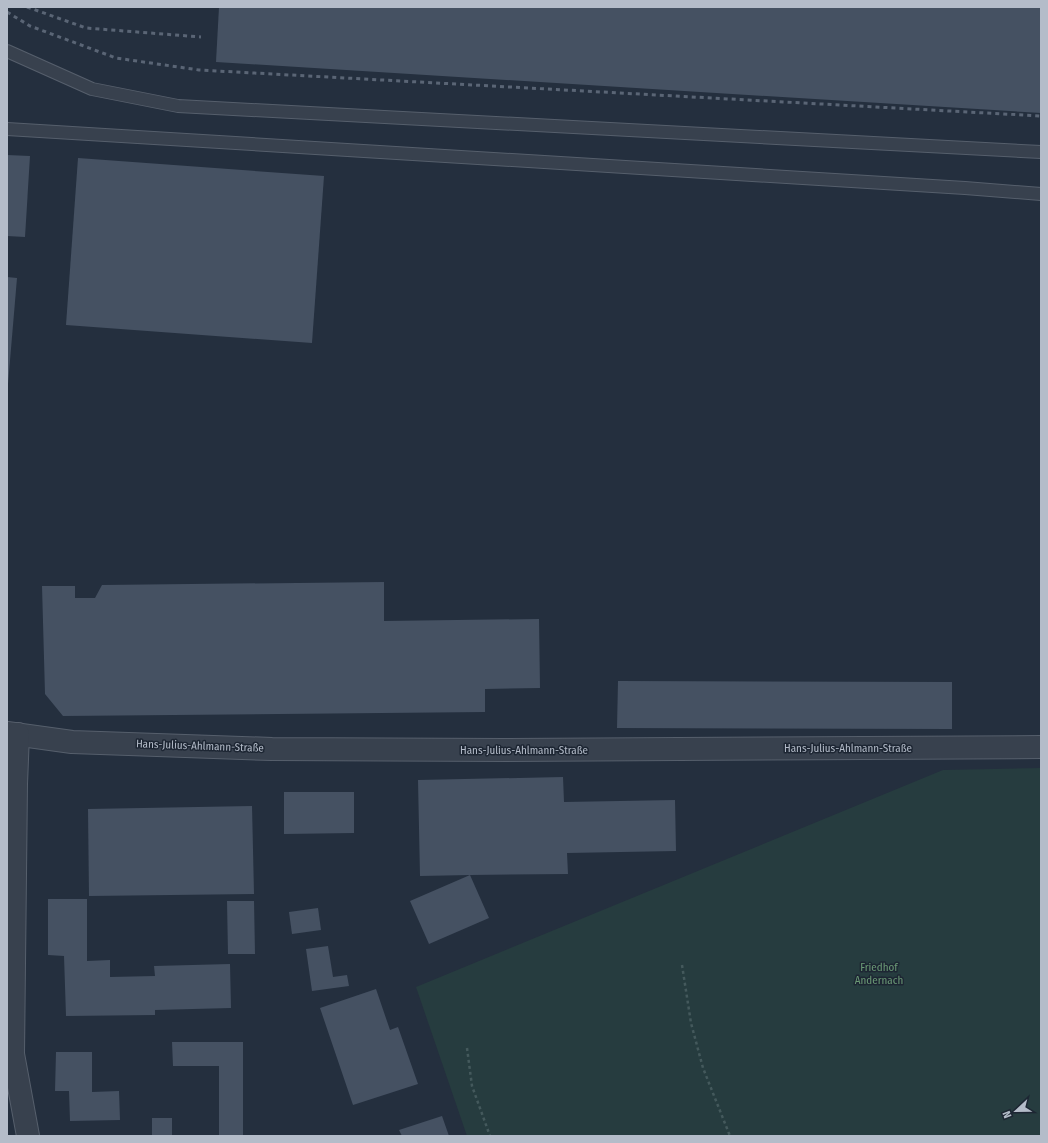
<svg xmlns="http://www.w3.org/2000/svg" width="1048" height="1143" viewBox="0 0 1048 1143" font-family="'Fira Sans Condensed',sans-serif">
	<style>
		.green { fill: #263c3f }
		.building { fill: #455162 }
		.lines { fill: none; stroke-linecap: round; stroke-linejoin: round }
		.service-casing { stroke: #565f6c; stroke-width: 14 }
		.minor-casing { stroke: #565f6c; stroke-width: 24 }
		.path { stroke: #44595c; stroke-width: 2.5; stroke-dasharray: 3 3; stroke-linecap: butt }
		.service { stroke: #38414e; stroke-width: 12 }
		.minor { stroke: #38414e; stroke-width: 22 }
		.rail { stroke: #5a6575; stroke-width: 3; stroke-dasharray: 4 4; stroke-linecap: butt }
		.labels { text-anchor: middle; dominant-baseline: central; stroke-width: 3; stroke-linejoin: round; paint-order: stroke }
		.street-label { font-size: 11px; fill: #b4bcc9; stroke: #1d2633 }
		.park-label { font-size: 11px; fill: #6b9a76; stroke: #1d2633 }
	</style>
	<rect width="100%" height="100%" fill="#242f3e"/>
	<path class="green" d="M1041,768v368h-574l-51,-149 527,-217z"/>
	<g class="building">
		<path d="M219,7h822v106l-825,-51z"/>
		<path d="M7,155l23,1 -5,81 -18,-1z"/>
		<path d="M78,158l246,18 -12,167 -246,-18z"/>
		<path d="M7,277l10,1 -9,106h-1z"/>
		<path d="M384,582v39l155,-2 1,69 -55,1v23l-422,4 -18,-22 -3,-108h33v12h20l7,-13z"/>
		<path d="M618,681l334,1v47l-335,-1z"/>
		<path d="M563,777l1,25 111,-2 1,51 -109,2 1,21 -98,1 19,43 -60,26 -19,-43 60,-26 -50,1 -2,-96z"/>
		<path d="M284,792h70v41l-70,1z"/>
		<path d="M252,806l2,88 -165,2 -1,-87z"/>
		<path d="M48,899h39v62l23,-1v17l45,-1 -1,-10 76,-2 1,44 -76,2v5l-89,1 -2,-60 -16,-1z"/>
		<path d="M227,901h27l1,53h-27z"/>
		<path d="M318,908l3,22 -29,4 -3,-22z"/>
		<path d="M328,946l5,31 14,-2 2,11 -37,5 -6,-42z"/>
		<path d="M376,989l14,41 8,-3 20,57 -65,21 -33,-97z"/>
		<path d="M172,1042h71v94h-24v-70h-46z"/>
		<path d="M56,1052h36v40l27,-1 1,29 -50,1 -1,-30h-14z"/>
		<path d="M442,1116l7,20h-47l-3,-6z"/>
		<rect x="152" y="1118" width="20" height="18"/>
	</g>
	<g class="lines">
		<g class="service-casing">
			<g id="service">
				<path d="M7,51l85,38 86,17 863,46"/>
				<path d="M7,129l958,59 76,6"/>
			</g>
		</g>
		<g class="minor-casing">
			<g id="minor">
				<path d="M7,733l65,9 200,7 232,1 537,-3"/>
				<path d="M18,734l-2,50 -3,270 15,82"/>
			</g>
		</g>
		<g class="path">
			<path d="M682,965l9,58 12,45 27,68"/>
			<path d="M467,1048l5,38 18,50"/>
		</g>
		<use href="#service" class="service"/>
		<use href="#minor" class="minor"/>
		<g class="rail">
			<path d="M27,7l59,21 115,9"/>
			<path d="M7,12l23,14 86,32 83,12 842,46"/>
		</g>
	</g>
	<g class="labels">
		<g class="street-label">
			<text transform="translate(200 746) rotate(2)">Hans-Julius-Ahlmann-Straße</text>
			<text x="848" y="748">Hans-Julius-Ahlmann-Straße</text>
			<text x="524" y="750">Hans-Julius-Ahlmann-Straße</text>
		</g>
		<g class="park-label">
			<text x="879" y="967">Friedhof<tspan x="879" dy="13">Andernach</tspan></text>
		</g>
	</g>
	<rect width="1048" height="1143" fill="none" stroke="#b4bcc9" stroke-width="16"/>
	<g transform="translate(1016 1111) rotate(248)" stroke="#1d2633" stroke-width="3" paint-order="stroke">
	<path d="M0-3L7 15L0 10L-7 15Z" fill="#b4bcc9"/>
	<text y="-6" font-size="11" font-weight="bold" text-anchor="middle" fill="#b4bcc9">N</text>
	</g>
</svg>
